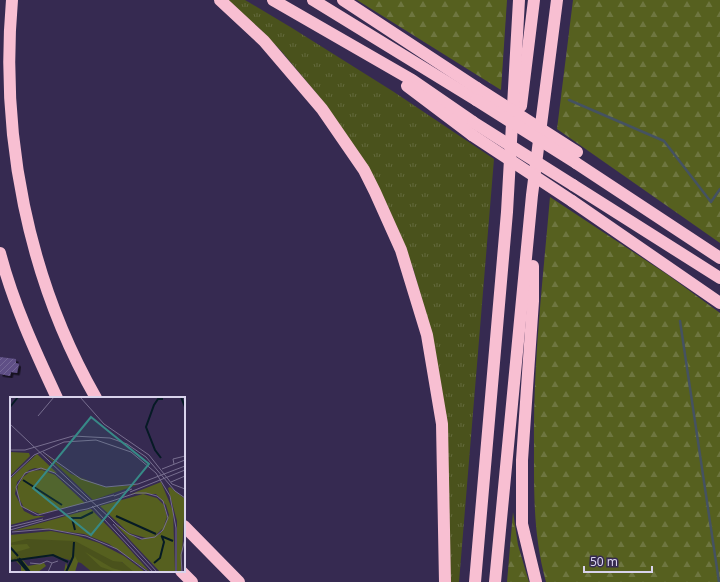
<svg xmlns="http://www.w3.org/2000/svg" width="720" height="582" viewBox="0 0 720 582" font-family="'Noto Sans',sans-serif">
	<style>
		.grass { fill: url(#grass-tufts) }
		.forest { fill: url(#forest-firs) }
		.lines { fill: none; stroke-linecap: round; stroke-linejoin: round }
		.stream { stroke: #455261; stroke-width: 2.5 }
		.building { fill: url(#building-hatch); filter: url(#shadow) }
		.motorway { stroke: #f8bfd2; stroke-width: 12 }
		.motorway-bridge { stroke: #f8bfd2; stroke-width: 12 }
		.inset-river { fill: none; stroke: #061a25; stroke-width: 2 }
		.inset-road { fill: none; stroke: #776e8f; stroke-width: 1 }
		.view { fill: #378987; fill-opacity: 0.15; stroke: #378987; stroke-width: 2 }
		.inset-edge { fill: none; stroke: #d9d3ec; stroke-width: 2 }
	</style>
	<defs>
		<pattern id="grass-tufts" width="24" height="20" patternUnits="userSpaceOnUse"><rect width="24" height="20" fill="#4a521c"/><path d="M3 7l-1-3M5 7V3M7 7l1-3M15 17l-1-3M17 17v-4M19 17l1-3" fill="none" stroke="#646a3d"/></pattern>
		<pattern id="forest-firs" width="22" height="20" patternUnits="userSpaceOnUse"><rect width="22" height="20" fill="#56601f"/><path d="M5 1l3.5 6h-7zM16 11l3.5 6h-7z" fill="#6e7640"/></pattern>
		<pattern id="building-hatch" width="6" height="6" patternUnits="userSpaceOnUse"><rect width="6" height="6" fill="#5f4f86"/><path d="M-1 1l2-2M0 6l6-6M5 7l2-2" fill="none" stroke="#756797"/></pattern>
		<filter id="shadow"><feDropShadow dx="2.5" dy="2.5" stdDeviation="0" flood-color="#0009"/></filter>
	</defs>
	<rect width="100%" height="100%" fill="#362a51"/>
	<path class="grass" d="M227,0h18l47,28 102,64 100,67 -35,423h-10l-19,-253 -17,-61 -91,-168 -40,-48 -22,-23z"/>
	<g class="forest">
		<path d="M357,0h150l-6,90z"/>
		<path d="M573,0h147v243l-163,-114z"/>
		<path d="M550,197l118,78 52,38v269h-174c-13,-48 -12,-89 -12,-138 -1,-82 9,-165 16,-247z"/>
		<path d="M513,512l5,33 11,37h-22z"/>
	</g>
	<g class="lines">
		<g class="stream">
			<path d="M569,100l95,41 47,61 9,-13"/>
			<path d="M680,321l39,261"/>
		</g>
	</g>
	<path class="building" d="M0,357l16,2v4l3,1 -2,9 -6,-1 -1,4 -10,-2z"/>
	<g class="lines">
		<g class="motorway">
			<path d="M12,0c-12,136 16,279 84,398"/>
			<path d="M220,0l44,41 58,68 42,61 11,22 26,58 26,85 15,89 3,158"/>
			<path d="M273,0l139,80 61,42"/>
			<path d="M313,0l163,100"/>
			<path d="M343,0l134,88"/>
			<path d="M407,86l65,49"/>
			<path d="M521,106l13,-106"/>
			<path d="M576,163l144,95"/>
			<path d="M573,185l147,93"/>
			<path d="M572,201l148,102"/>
			<path d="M0,253c13,50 35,98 57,145"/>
			<path d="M533,266v35l-11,159v64l14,58"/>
			<path d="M184,526l55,56"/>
			<path d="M181,571l11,11"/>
			<path d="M475,582l32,-370 12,-212"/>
			<path d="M495,582l37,-387 25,-195"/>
		</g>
		<g class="motorway-bridge">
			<path d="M477,88l100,64"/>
			<path d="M476,100l100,63"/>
			<path d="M473,122l100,63"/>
			<path d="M472,135l100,66"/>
		</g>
	</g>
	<g transform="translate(10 397)">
		<rect width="175" height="175" fill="#362a51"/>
		<path d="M35,57l26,20 34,13 32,-2 -44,15zM5,140l51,1 30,9 43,25h-47l-11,-9 -27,-7 -44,5v-21z" fill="#4a521c"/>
		<path d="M0,55l19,1 1,3 -20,20zM27,57l20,19 -22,-5 -6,2 -12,12 -2,12 9,17 10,5h11l-35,9v-46zM32,73l13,5 30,28 -45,11 -16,-6 -7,-14 1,-9 5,-8 8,-6zM151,85l12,29 2,61h-15l-45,-48 24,16 21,-6 9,-19 -3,-10 -10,-11h-25zM160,90l15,12 -4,73h-4v-51l-9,-33zM133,97l14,4 7,7 3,12 -4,11 -7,7 -10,3 -17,-5 -29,-27zM81,112l33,34 26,29 -41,-28 -25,-10 -46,-6 -26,3zM41,134l27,5 21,7 25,13 21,16h-11l-12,-10 -9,-1 -38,-20 -48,-2 -17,4v-8zM17,147l3,4 -14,4 1,4 -4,3 -3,-4v-10zM75,155l27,16 14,4h-10l-15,-5zM65,159l3,6 -3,10h-11l2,-10 2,8zM11,161l7,8 16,-3 2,3 -8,6h-17v-6l-6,-6z" fill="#56601f"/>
		<path class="inset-river" d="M153,0h18l4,10M0,10l8,-10M151,61l-6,-8 -9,-23 8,-22 4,-6h5M13,83l39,25M106,119l40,18M65,133l-3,-12h9l12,-6M151,139l12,5M0,150l8,9M9,161l11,14M7,162l11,13M0,164l43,-6 15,7M144,166l6,-5 4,-16 -2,-5M56,175l7,-15 1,-15"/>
		<path class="inset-road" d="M70,0l24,27 45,31 23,29 13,5M28,19l16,-19M0,27l77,73 23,21 6,6 13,10 13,5 13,-2 8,-7 5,-12 -5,-17 -6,-5 -11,-3h-10l-24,8 -10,3 -15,5 -11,2M0,53h15l48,-14 37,2 17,6 19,13 29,34 10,7M33,55l38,27 25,8 32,-3 47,-18M164,67l-1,-5 12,-3M152,72l23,-9M0,81l24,-23 30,-13 32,-2 35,12 25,21 14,23 6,32v44M161,85l14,-6M120,95l55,-22M104,99l18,-7M77,104l-32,-28 -14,-5 -16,5 -9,14 5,19 17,9 76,-20M82,109l61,66M103,127l44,48M0,130l33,-8M0,133l68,-19M2,135l37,-3 37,7 31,13 31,23M20,166l10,1 7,-3 5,2M38,175l4,-9 6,-2M172,175l-1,-17 4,-16"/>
		<path class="view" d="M81,20l58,47 -58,71 -58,-47z"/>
		<rect width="175" height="175" class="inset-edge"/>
	</g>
	<path d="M584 566v6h68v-6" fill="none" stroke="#d9d3ec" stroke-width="2"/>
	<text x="590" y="566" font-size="12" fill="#d9d3ec" stroke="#362a51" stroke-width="3" paint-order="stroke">50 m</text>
</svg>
